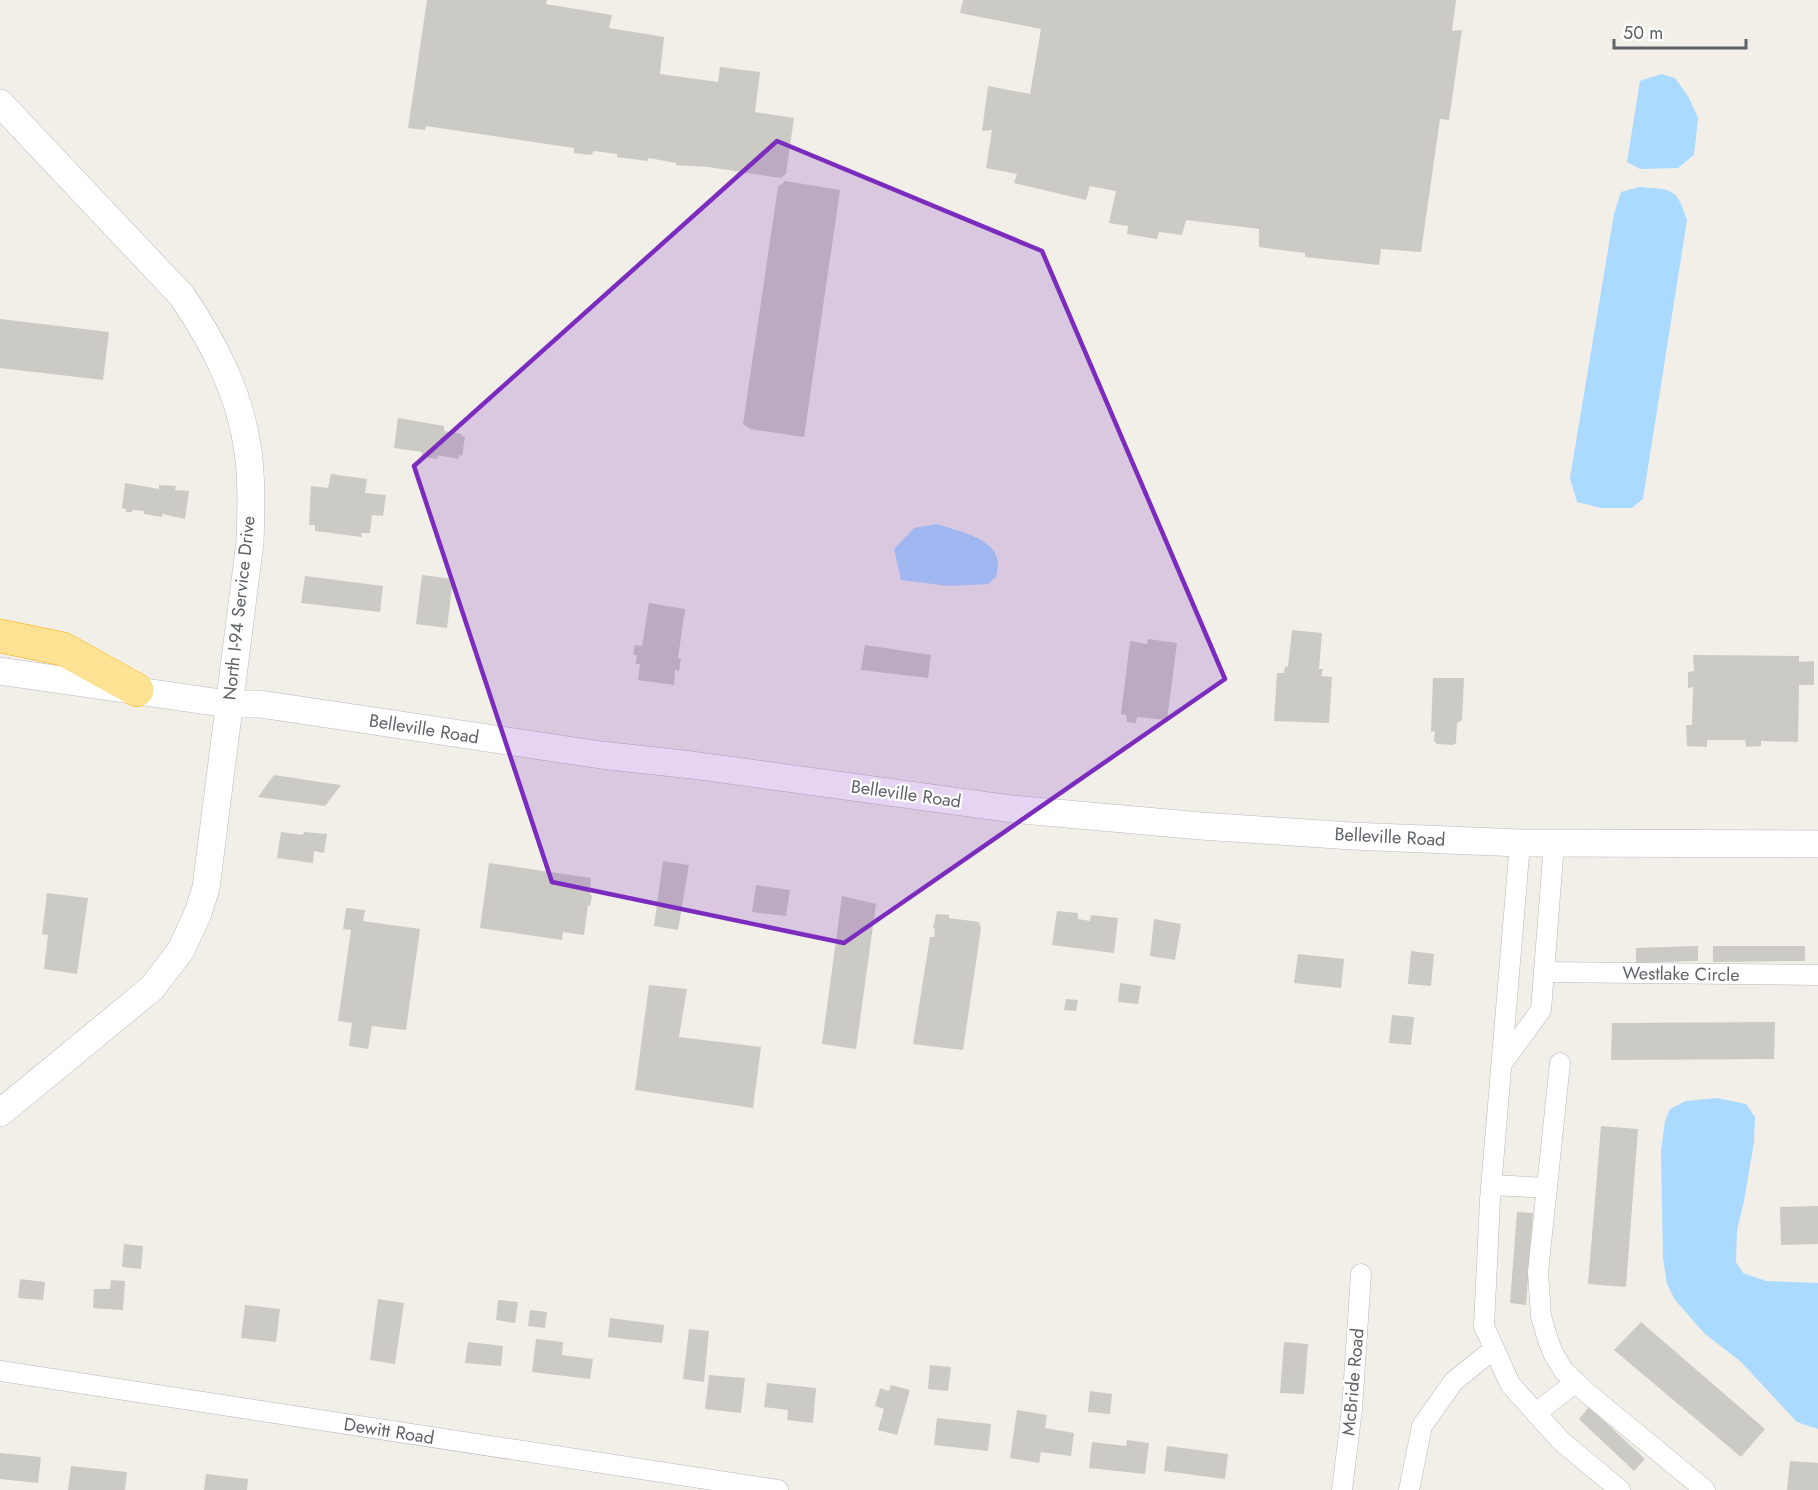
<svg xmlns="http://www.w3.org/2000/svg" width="1818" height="1490" viewBox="0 0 1818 1490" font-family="Jost,sans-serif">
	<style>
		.water { fill: #aadaff }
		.building { fill: #cccac5 }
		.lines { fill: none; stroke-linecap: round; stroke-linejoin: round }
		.street-casing { stroke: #b5b8bc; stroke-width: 21 }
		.secondary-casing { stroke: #b6babf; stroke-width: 28 }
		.highway-casing { stroke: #f9ab00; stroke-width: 34 }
		.street { stroke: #fff; stroke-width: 20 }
		.secondary { stroke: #fff; stroke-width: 27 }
		.highway { stroke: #fde293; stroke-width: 33 }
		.marked { fill: #7b2cbf; fill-opacity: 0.2; stroke: #7b2cbf; stroke-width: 4.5; stroke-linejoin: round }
		.labels { text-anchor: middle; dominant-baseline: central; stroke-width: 4.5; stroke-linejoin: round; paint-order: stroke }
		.street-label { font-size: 18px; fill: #5f6368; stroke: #fff }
	</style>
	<rect width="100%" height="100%" fill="#f1efe8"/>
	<g class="water">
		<path d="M1661,74l14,4 13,18 10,22 -4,37 -16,13 -38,1 -13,-7 13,-81z"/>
		<path d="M1640,187c33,3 36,0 47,33l-44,279 -11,9h-31l-24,-6 -7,-24 44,-264 7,-22z"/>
		<path d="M937,524c17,6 55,13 60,34 2,5 0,13 -1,19l-8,7 -39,2 -48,-6 -7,-31 20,-21z"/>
		<path d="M1717,1098l29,6 9,13 -1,25 -10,59 -7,29 -1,32 7,11 23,8 52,2v146l-21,-7 -57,-61 -35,-27 -30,-34 -8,-16 -4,-26 -2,-107 4,-30 5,-12 16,-8z"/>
	</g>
	<g class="building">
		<path d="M427,0h120l-1,4 66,11 -3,13 55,9 -4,37 58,8 2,-15 40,5 -5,40 39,6 -8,56 -5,4 -73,-11 -32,-2v-2l-27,-5 -2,3 -30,-4v-3l-23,-3 -3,4 -17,-2v-5l-148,-22 -1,4 -17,-2z"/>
		<path d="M963,0h493l-4,31 10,-1 -13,90 -9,-1 -19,133 -40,-3 -2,16 -74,-8v-4l-46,-6v-18l-73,-9 -4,15 -23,-3 -2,7 -30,-5 1,-8 -19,-3 7,-32 -26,-5 -4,14 -72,-17 3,-9 -31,-6 6,-38 -10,1 6,-45 42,8 11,-65 -81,-16z"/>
		<path d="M785,181l55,9 -36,247 -54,-8 -7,-5 35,-237z"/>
		<path d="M0,319l109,13 -6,48 -103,-12z"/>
		<path d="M398,418l46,8v5l18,3v2l3,1 -3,19 -3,-1 -1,4 -20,-4 -1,4 -15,-2v-5l-28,-4z"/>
		<path d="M331,474l36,5 -2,14 21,2 -3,21 -11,-1 -2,18h-9l1,4 -47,-6v-6h-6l2,-39 17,2z"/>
		<path d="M125,483l34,6v-4l17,1 -1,4 14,1 -4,28 -23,-5v3l-18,-3v-3l-12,-1v2h-6v-3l-4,-1z"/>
		<path d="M422,575l31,4 -6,49 -31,-4z"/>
		<path d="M305,576l78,10 -3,26 -79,-9z"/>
		<path d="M649,603l36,6 -7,49 3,1 -2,12 -4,-1 -1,15 -36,-5 2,-16h-4l1,-9h-4l2,-10 7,1z"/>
		<path d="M1292,630l30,3 -3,36h4l-2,7 11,1 -3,46 -55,-2 3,-48h7l1,-7 3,1z"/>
		<path d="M1148,639l29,4 -10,77 -30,-3 -1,6 -9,-1 -1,-7 -5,-1 9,-73 17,3z"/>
		<path d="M865,645l66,10 -3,23 -67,-8z"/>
		<path d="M1693,655l106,1v6l15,-1v24h-15l-1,57 -37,-1v5l-15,1 -1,-7h-38v7l-20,-1 -1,-21h6l1,-38 -5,1v-16l6,-1z"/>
		<path d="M1433,678h31l-2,42 -5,3 -1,20 -3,2 -16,-1 -3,-3 1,-10 -4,1z"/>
		<path d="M274,775l59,9 8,1 -16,21 -67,-9z"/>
		<path d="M281,832l22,3 1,-3 23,2 -3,19 -10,-2 -1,12 -36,-5z"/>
		<path d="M663,861l26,4 -11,65 -24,-4z"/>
		<path d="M489,863l102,15 -1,16 2,2 -2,10 -2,-1 -4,30 -21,-3 -1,8 -82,-12z"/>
		<path d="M756,885l34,5 -4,26 -34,-4z"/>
		<path d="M47,893l41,5 -11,76 -33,-5 4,-34 -6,-1z"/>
		<path d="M842,896l34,8 -20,145 -34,-5z"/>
		<path d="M346,908l19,2 -2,11 57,8 -14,101 -34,-4 -4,23 -19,-3 3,-23 -14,-2 13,-91 -8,-1z"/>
		<path d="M1057,911l21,2v6l12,2 1,-6 27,3 -4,35 -62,-8z"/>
		<path d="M936,914l13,1v3l30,4 2,6 -18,122 -50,-6 17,-107h4l1,-8 -2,-1z"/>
		<path d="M1154,919l27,5 -6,36 -25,-4z"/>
		<path d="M1698,946v15l-62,2v-15z"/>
		<path d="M1713,946h92v15l-92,1z"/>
		<path d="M1411,951l23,3 -3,32 -23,-2z"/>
		<path d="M1298,954l46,5 -3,29 -47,-5z"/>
		<path d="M1120,983l21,3 -3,18 -20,-2z"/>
		<path d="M649,985l38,4 -8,48 82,10 -8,61 -118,-18z"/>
		<path d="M1066,999l12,1 -2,11 -12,-1z"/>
		<path d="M1392,1015l22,2 -3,28 -22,-2z"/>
		<path d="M1775,1022l-1,37 -163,1 1,-37z"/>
		<path d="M1601,1126l37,3 -12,158 -38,-3z"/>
		<path d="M1818,1206v38l-37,1 -1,-38z"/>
		<path d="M1517,1212l16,1 -7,92 -16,-2z"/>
		<path d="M124,1244l19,2 -2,23 -19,-2z"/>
		<path d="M20,1279l25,3 -2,18 -25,-2z"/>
		<path d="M111,1280l14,1 -2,29 -30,-2 1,-19h16z"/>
		<path d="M378,1299l26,4 -9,61 -25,-4z"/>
		<path d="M498,1300l20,2 -3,21 -19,-3z"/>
		<path d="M245,1305l35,4 -4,33 -35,-4z"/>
		<path d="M530,1310l17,2 -2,16 -17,-2z"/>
		<path d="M610,1318l54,7 -2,18 -54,-6z"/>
		<path d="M1641,1322l124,107 -24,28 -127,-107z"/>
		<path d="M689,1329l20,2 -5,51 -21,-3z"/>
		<path d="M536,1339l27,3 -1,13 31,4 -3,20 -58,-7z"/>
		<path d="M468,1342l35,4 -2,20 -36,-3z"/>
		<path d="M1284,1342l24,2 -4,50 -24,-1z"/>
		<path d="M930,1365l21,2 -3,24 -20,-2z"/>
		<path d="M709,1375l36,3 -4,35 -36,-4z"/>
		<path d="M767,1383l49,5 -3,35 -26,-3 1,-10 -24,-3z"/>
		<path d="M891,1385l19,5 -13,45 -19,-5 6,-21 -9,-3 5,-18 9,3z"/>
		<path d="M1090,1391l22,3 -2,20 -22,-2z"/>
		<path d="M1589,1407l56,52 -11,12 -55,-52z"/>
		<path d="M1017,1410l30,5 -2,13 29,5 -3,23 -30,-4 -2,11 -29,-5z"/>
		<path d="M937,1418l54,6 -3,27 -54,-6z"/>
		<path d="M1127,1440l22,3 -4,31 -56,-6 3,-26 34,4z"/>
		<path d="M1167,1446l61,8 -3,25 -61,-8z"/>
		<path d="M0,1453l41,4 -3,26 -38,-4z"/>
		<path d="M1790,1461l28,2v27h-31z"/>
		<path d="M71,1466l56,6 -2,18h-57z"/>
		<path d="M206,1474l42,5 -1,11h-43z"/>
	</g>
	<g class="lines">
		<g class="street-casing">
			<g id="street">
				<path d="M1520,843l-30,357 -6,126 26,58 51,57 59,49"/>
				<path d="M1544,972l274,3"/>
				<path d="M1503,1062l38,-52 13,-166"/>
				<path d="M1560,1063l-22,209 3,44 7,24 6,15 10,16 22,21 119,98"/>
				<path d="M1492,1185l55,3"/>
				<path d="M0,1371l778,119"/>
				<path d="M1536,1413l40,-31"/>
				<path d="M1342,1490l10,-81 9,-135"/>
				<path d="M1409,1490l13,-64 32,-45 40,-32"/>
			</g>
		</g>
		<g class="secondary-casing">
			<g id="secondary">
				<path d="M0,103l182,193c32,47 58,97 66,155 4,30 3,61 2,91l-44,346 -8,25 -17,37 -29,38 -152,125"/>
				<path d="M0,671l228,33h32l341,51 91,10 320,44 189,17 151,10 168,7 298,1"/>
			</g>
		</g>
		<g class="highway-casing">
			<path id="highway" d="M0,636l63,13 74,41"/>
		</g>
		<use href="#street" class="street"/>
		<use href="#secondary" class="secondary"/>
		<use href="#highway" class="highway"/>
	</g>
	<path class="marked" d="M777,141l265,110 183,428 -381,264 -292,-61 -138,-416z"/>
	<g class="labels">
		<g class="street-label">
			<text transform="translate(239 608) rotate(-84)">North I-94 Service Drive</text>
			<text transform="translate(424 729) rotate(9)">Belleville Road</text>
			<text transform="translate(906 794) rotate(8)">Belleville Road</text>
			<text transform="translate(1390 837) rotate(3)">Belleville Road</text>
			<text transform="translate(1681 974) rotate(1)">Westlake Circle</text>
			<text transform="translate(1353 1382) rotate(-85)">McBride Road</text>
			<text transform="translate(389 1431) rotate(9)">Dewitt Road</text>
		</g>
	</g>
	<path d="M1614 39v9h132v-9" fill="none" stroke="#5f6368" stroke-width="3"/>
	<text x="1623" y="39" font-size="18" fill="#5f6368" stroke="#ffffff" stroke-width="4.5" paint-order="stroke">50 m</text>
</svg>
